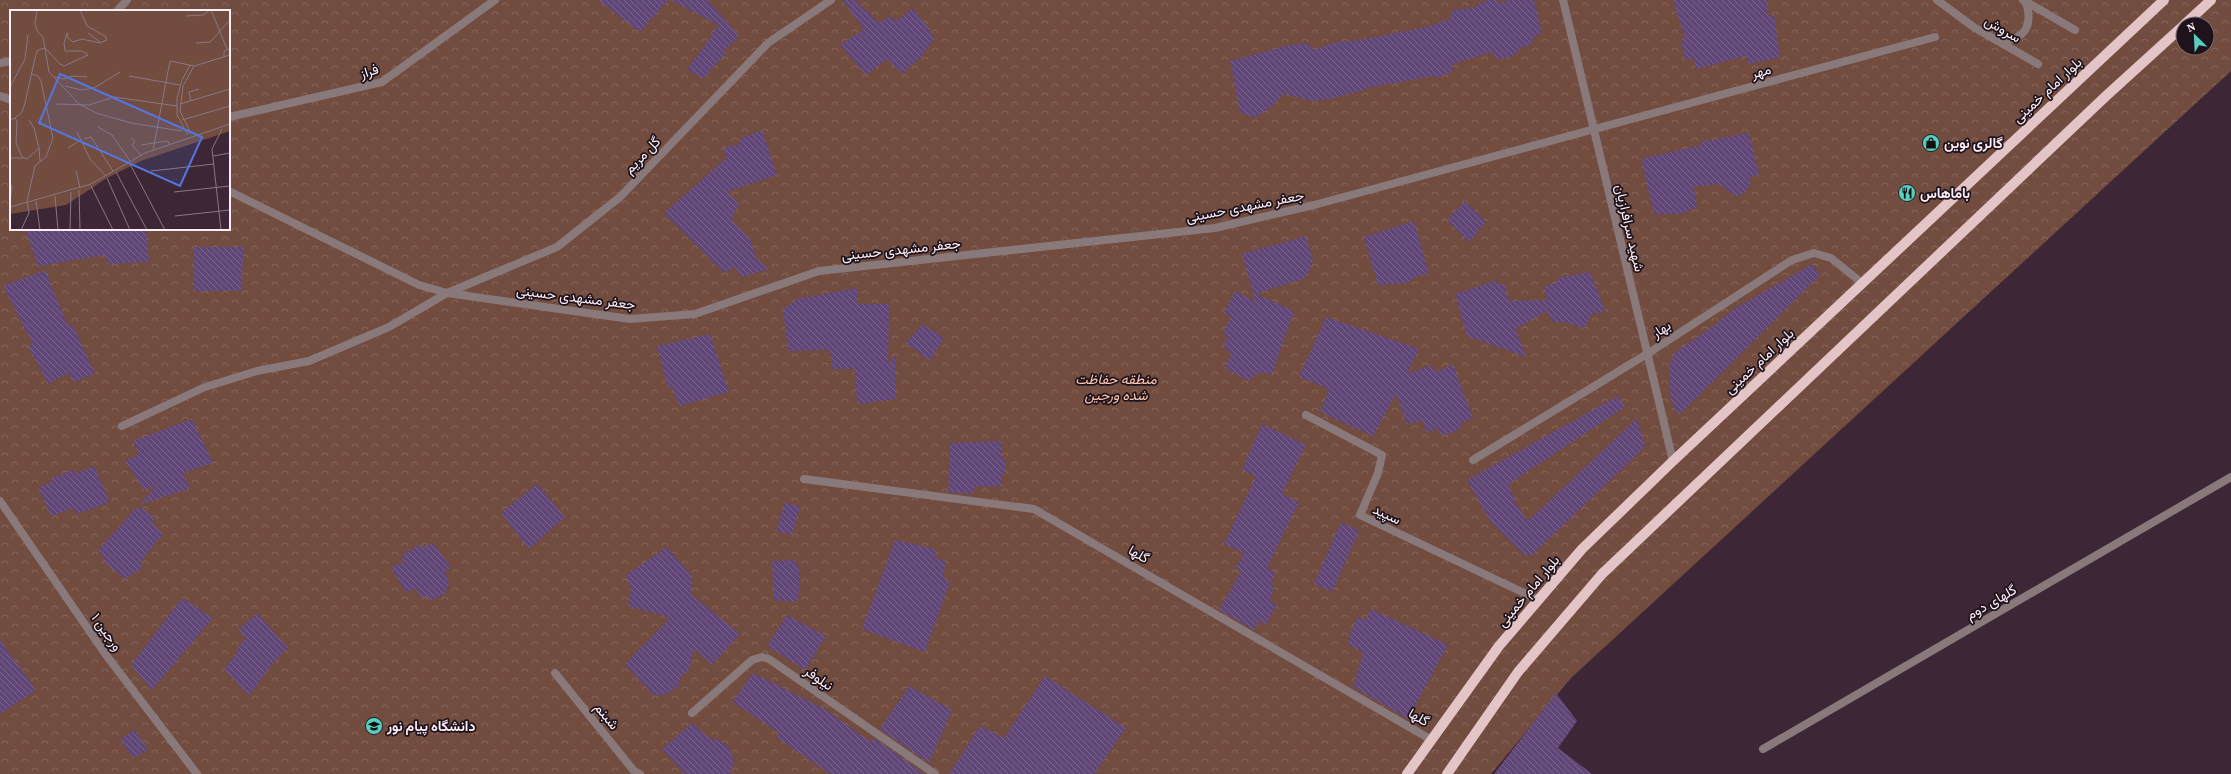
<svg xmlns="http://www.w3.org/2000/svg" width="2231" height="774" viewBox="0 0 2231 774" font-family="'Source Serif 4',Vazirmatn,serif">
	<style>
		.park { fill: url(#park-crowns); fill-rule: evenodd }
		.building { fill: url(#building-back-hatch) }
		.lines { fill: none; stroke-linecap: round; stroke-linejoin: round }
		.minor { stroke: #89797b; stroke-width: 8 }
		.tertiary { stroke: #89797b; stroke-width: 8 }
		.primary { stroke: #e3c4c7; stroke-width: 10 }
		.labels { text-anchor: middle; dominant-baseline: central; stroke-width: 3.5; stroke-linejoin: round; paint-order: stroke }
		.street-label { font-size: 14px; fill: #fdeef8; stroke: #1e131a }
		.poi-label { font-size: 14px; font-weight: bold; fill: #fdeef8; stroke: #1e131a; text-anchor: start }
		.park-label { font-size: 14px; font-style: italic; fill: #fec7b4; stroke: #1e131a }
		.inset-road { fill: none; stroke: #8a7784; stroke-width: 1 }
		.view { fill: #5576e0; fill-opacity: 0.15; stroke: #5576e0; stroke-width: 2 }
		.inset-edge { fill: none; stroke: #fdeef8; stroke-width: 2 }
	</style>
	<defs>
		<pattern id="park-crowns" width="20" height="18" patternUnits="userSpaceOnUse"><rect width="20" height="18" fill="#714c3f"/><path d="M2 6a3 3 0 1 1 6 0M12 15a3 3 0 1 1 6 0" fill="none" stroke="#86665c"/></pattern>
		<pattern id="building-back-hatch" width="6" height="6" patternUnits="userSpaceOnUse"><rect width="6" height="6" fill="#614777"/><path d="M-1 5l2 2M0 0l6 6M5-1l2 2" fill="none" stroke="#79628b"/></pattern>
	</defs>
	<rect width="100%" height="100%" fill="#3d2736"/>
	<path class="park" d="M0,0h2231v71l-660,607 -80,96h-1491zM11,11h218v218h-218zM2183,24h24v24h-24z"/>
	<g class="building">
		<path d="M598,0h70l-28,32z"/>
		<path d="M671,0h37l31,36 -15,15 2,2 -23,26 -16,-10 25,-33 -2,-2 10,-8z"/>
		<path d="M842,0h13l24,23 11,-7 6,5 17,-13 17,22 4,9 -13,18 -19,17 -15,-15 -21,16 -26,-30 24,-16z"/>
		<path d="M1489,0h7l2,3 12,-3h24l8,33 -7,3 -5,9 -9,3 -6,7 -19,5 -3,-8 -41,12 2,7 -19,7 -1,-2 -68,12 1,1 -33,9 -21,3 -29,-7 -12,12 -18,12 -14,-6 -10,-51 56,-15 21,-3 7,7 19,-7 32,-4 61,-12 24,-8 2,-9 26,-3 -1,-3z"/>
		<path d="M1673,0h94l1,16 6,-1 6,42 -32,7 -2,-8 -50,13 -2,-10 -9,1 -4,-20 4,-1z"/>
		<path d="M762,130l15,45 -50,17 12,12 -8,16 19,19 6,19 13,11 -28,8 -6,-10 -11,6 -60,-60 63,-56 -4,-9 17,-4 -1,-5z"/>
		<path d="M1749,133l10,41 -9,4v6l-5,9 -10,3 -16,-12 -25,3 3,20 -16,7h-27l-13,-55 60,-14 -1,-3z"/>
		<path d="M1465,201l21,21 -17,20 -22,-22z"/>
		<path d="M1414,221l15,52 -15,5 -6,5 -30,2 -14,-48z"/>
		<path d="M25,229h121l3,33 -42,2 -1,-9 -68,11z"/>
		<path d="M1306,236l7,25 -7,17 -50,16 38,17 -22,63 -14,-1 -9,8 -24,-13 6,-15 -7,-6 3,-10 -4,-3 8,-18 -7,-3 11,-22 20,10 -13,-47z"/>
		<path d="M194,247h50l-3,44h-48z"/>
		<path d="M1812,264l8,11 -141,140 -8,-14 -1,-12 -1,-23 5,-13 38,-26 22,-18z"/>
		<path d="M45,270l23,56 4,-2 23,49 -21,9 -6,-9 -20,11 -20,-38 5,-2 -30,-58z"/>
		<path d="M1590,272l15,39 -13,3 -8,14 -21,-6h-11l-5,-11 -32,18 12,28 -60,-21 -12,-42 42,-14 2,6 5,-3 5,18 39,-1 -5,-13 15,-5 -1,-4z"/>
		<path d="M857,288l1,16h31l-1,60 7,-8 1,43 -39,5 -2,-35h-23l-2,-19 -42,1 -5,-42 14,-10z"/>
		<path d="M1326,317l93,32 -12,25 25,-9 2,7 19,-7 20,53 -12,5 1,4 -10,6 -11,2 -2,-6 -13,3 -3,-11 -16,3 -11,-30 -23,42 -53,-24 9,-23 -30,-12z"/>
		<path d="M923,324l21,14 -14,23 -24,-18z"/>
		<path d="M710,334l19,58 -50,14 -7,-19 -4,1 -11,-42z"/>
		<path d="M1618,396l7,11 -116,77 7,20 12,17 109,-103 8,29 -114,109 -8,-2 -33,-33 -23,-41z"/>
		<path d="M192,419l21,44 -30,10 7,16 -50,15 16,-18 -12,4 -19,-29 14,-7 -6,-13z"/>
		<path d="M1262,424l44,21 -24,49 17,8 -32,66 9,5 -5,9 3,5 -4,13 6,5 -10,20 -7,-4 -5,9 -35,-20 22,-39 -6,-3 9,-15 -20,-9 32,-68 -14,-6z"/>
		<path d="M1001,441l1,17 3,1 1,15h-5l1,12 -28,1 -1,7 -25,-2 2,-49z"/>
		<path d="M94,466l16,36 -33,12 -3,-6 -23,8 -13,-29 14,-5 -1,-4 23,-8 3,3z"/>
		<path d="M537,484l28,33 -36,32 -28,-36z"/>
		<path d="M785,502l15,5 -8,28 -16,-4z"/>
		<path d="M136,508h6l13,10 -3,5 11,11 -21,26 -1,9 -16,10 -19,-15 -7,-15z"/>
		<path d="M1341,522l18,9 -27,61 -18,-8z"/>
		<path d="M895,540l41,9 -1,9 11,3 -3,17 7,3 -25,71 -63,-23z"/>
		<path d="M433,543l18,24 -6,4 4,10 -4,13 -14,6 -6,-4 -5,2 -4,-9 -10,3 -15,-24 13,-7 -3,-5 19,-12 2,4z"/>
		<path d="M667,547l25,29v19l48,39 -28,31 -18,-16 -5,21 -8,6 -3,10 -11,8 -13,2 -29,-32 45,-46 -42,-12 3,-17 -5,-14z"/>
		<path d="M795,560l5,12 -2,30 -24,-2 -2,-39z"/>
		<path d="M182,598l31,20 -61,72 -21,-25z"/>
		<path d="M1371,609l77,36 -40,74 -55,-32 10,-34 -15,-9 2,-10 8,-17 8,3z"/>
		<path d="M257,613l31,35 -16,16 -23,32 -25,-27 14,-17 -1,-4 9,-10 -8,-8z"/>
		<path d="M787,615l39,21 -21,34 -38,-24z"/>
		<path d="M0,640l36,50 -36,24z"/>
		<path d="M753,673l70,35 48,34 3,-4 50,36h-94l-54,-37 3,-4 -46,-31z"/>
		<path d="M1045,676l81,52 -32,46h-145l31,-48 24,12z"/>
		<path d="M909,686l43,24 -23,53 -49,-34z"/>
		<path d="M1556,693l21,28 -19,27 34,26h-98z"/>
		<path d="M692,723l17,15 10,2 11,9 4,13 -4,12h-45l-23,-25z"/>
		<path d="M135,730l13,20 -15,8 -13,-19z"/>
	</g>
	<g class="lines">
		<g class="minor">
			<path d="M1563,0l110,461"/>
			<path d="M117,11l10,-11"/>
			<path d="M0,63l11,-2"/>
			<path d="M0,96l11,4"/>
			<path d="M229,117l153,-35 113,-82"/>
			<path d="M229,191l190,94 28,8 183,26 65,-5 124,-43 396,-43 99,-23 621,-168"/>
			<path d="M1306,415l76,40 -4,18 -18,42 179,85"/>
			<path d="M122,426l83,-39 52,-16 52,-10 80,-34 58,-34 110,-46 63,-50 148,-154 63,-43"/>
			<path d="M1473,460l174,-106 145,-94 22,-7 17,5 31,25"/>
			<path d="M804,479l230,30 396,230"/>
			<path d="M0,501l106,154 91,119"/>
			<path d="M555,673l79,98 6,3"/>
			<path d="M692,713l60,-53 10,-3 7,2 166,115"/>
			<path d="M1763,749l468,-272"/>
		</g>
		<g class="tertiary">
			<path d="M1937,0l38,28 63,36"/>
			<path d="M2023,0l52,30"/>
			<path d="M2001,42c25,-4 32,-16 25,-40"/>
		</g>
		<g class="primary">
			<path d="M2185,24l26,-24"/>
			<path d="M1407,774l92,-128 83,-97 91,-88 491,-461"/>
			<path d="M1447,774l71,-102 84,-98 504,-478 77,-70"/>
		</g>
	</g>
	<defs>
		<g id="shop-disc" transform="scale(0.9)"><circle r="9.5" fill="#58cec0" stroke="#1e131a"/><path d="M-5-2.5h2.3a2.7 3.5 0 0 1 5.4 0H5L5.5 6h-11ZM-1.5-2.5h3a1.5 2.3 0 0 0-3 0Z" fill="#111"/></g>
		<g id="restaurant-disc" transform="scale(0.9)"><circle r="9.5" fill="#58cec0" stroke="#1e131a"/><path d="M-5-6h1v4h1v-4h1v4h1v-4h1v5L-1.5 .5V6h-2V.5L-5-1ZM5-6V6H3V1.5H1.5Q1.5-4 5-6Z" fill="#111"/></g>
		<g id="university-disc" transform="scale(0.9)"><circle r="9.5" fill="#58cec0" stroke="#1e131a"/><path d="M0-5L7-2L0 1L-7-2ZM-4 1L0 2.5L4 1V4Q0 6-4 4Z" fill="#111"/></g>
	</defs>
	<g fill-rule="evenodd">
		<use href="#shop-disc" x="1931" y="143"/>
		<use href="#restaurant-disc" x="1907" y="193"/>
		<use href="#university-disc" x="374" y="726"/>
	</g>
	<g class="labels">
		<g class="street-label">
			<text transform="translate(2003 29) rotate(30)">سروش</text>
			<text transform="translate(369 71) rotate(-18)">فراز</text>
			<text transform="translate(1761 71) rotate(-15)">مهر</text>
			<text transform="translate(2047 90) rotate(-43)">بلوار امام خمینی</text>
			<text transform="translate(642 155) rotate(-46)">گل مریم</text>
			<text transform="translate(1245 206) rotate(-11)">جعفر مشهدی حسینی</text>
			<text transform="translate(1630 228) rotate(77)">شهید سرافرازیان</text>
			<text transform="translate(901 249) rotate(-6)">جعفر مشهدی حسینی</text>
			<text transform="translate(576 297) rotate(7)">جعفر مشهدی حسینی</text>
			<text transform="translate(1661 329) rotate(-33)">بهار</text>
			<text transform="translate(1759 361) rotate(-43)">بلوار امام خمینی</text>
			<text transform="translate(1387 514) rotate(25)">سپید</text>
			<text transform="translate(1139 554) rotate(30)">گلها</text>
			<text transform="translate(1528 591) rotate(-50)">بلوار امام خمینی</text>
			<text transform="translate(1991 602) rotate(-30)">گلهای دوم</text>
			<text transform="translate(107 632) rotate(55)">ورجین ۱</text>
			<text transform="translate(819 678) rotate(35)">نیلوفر</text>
			<text transform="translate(607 716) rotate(51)">شبنم</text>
			<text transform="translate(1419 717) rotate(30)">گلها</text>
		</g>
		<g class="poi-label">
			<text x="1944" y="143">گالری نوین</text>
			<text x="1920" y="193">باماهاس</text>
			<text x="387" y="726">دانشگاه پیام نور</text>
		</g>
		<g class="park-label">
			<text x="1116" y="379">منطقه حفاظت<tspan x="1116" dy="16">شده ورجین</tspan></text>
		</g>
	</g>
	<g transform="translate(10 10)">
		<rect width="220" height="220" fill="#3d2736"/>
		<path d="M0,0h220v121l-89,30 -34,17 -41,27 -56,9z" fill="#714c3f"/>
		<path class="inset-road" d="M27,0l-2,13 2,8 6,6 6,35 30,32 17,9 35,10 51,8M201,0l16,39M176,6l17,-1 7,-5M78,23l12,9M186,33l14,-1 20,-22M35,38l15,16 4,2 24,-11 -6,-4h-17l-1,-8 3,-10 1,5 5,4 9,-3 18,4 7,-3 -2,-4 -18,-10 -7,-16M214,47v-6l6,-2M119,66l51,9M45,67l9,2 9,-3 14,1M55,76l17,4 12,-2 26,-16M0,77l15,-28 3,-24M181,91l-2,-9 10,-3M46,94l33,1 25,-8 63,9M170,94l50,-15M5,108l7,-6 3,-9 11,-49 2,-4 7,-2M0,110l5,-2 2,3 -1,22 6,14 5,2 12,-11 1,13M19,110l5,8 5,20M172,110l48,-14M88,117l14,8 18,26M67,122l13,27 16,17M181,124l-11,-23 3,-25 11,-20M178,125l-11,-20v-17l5,-18 8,-15M121,127l4,5 -3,3 9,10M74,129l7,-2 22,34M131,135l26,-4 3,3M58,138l11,-7M143,140l17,-89 24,5 36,-11M203,146l17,-3M0,148h13M120,154l35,66M66,161l4,17M141,161l63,-7M106,162l31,58M97,168l23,52M0,175l2,1 -2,17M81,176l22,44M69,180l1,40M164,182l56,-6M45,186l3,34M17,191l8,-35 11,-9 7,-19 -12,-57 -3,-5 -7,-2M26,191l4,29M0,197l81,-23 54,-31 85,-29M165,206l55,-6M11,220l8,-17 -2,-12M60,220l1,-38M211,220l-9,-81 10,-20"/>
		<path class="view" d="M50,64l142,63 -22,49 -141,-63z"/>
		<rect width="220" height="220" class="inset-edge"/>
	</g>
	<g transform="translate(2195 36) rotate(336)"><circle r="19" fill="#1e131a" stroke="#776b73"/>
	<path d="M0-3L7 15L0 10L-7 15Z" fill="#58cec0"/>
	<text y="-6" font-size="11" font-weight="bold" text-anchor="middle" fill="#fdeef8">N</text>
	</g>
</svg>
